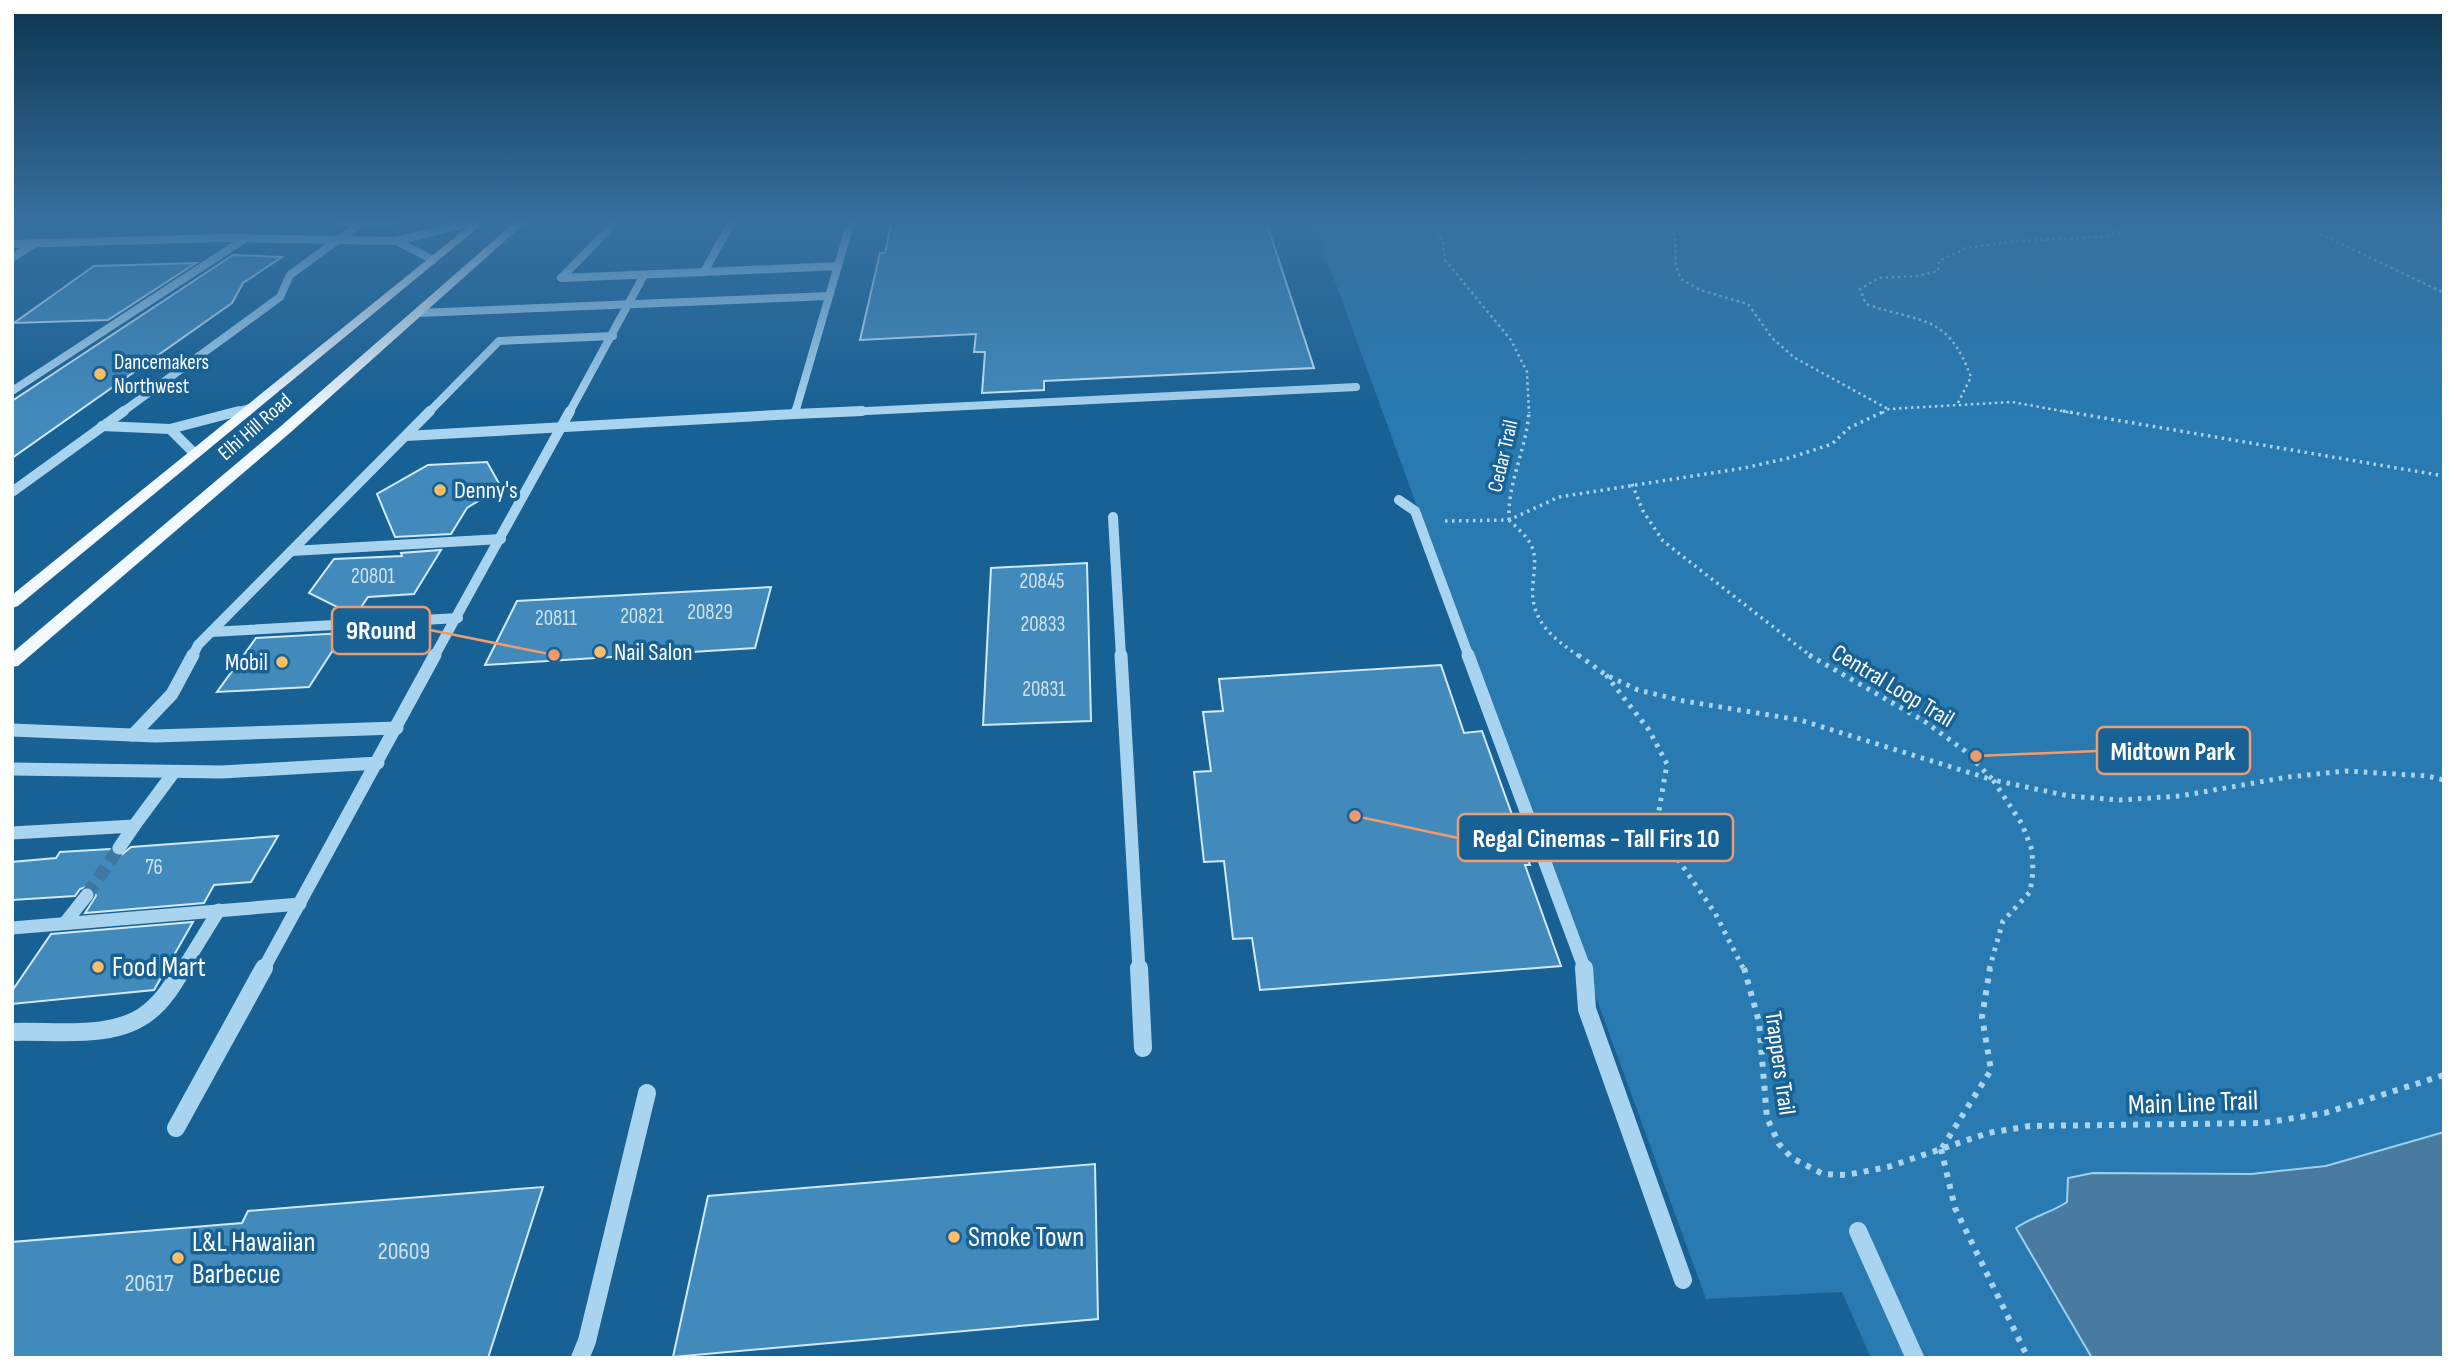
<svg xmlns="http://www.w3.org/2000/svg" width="2456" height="1370" viewBox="0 0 2456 1370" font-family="'Sofia Sans Condensed',sans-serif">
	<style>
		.green { fill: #287ab0 }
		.water { fill: #487b9f; stroke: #9cd1f3; stroke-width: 2 }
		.building { fill: #418abb; stroke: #d0eafb; stroke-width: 2 }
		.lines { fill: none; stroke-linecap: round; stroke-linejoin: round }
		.minor-tunnel { stroke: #3b79a4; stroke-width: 13; stroke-dasharray: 13 7; stroke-linecap: butt }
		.path-far3 { stroke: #a9d4f0; stroke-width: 2.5; stroke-dasharray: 2.5 3.5; stroke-linecap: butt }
		.path-far2 { stroke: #a9d4f0; stroke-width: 3.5; stroke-dasharray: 2.5 4.5; stroke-linecap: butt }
		.path-far1 { stroke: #a9d4f0; stroke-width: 5; stroke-dasharray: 3.5 6; stroke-linecap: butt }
		.path { stroke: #a9d4f0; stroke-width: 6; stroke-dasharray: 5 7; stroke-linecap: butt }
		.minor-far3 { stroke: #a9d4f0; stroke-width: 8 }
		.minor-far2 { stroke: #a9d4f0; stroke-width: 10 }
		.minor-far1 { stroke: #a9d4f0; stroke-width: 13 }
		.minor { stroke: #a9d4f0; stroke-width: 18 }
		.major { fill: #f2f9ff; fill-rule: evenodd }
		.poi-dot { fill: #ffbd68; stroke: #186194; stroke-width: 2.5 }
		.labels { text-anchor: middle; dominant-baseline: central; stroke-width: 7; stroke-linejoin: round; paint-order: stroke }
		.far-poi-label { font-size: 21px; fill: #fff; stroke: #186194; text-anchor: start }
		.far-street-label { font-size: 21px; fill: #fff; stroke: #186194 }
		.number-label { font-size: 21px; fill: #d0e2ee }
		.poi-label { font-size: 24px; fill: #fff; stroke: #186194; text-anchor: start }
		.street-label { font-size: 24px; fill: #fff; stroke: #186194 }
		.near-number-label { font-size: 24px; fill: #d0e2ee }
		.near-poi-label { font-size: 28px; fill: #fff; stroke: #186194; text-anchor: start }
		.near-street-label { font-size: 28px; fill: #fff; stroke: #186194 }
		.leader { fill: none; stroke: #f19b6d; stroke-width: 2.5 }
		.callout-dot { fill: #f19b6d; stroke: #186194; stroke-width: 2.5 }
		.callout { fill: #186194; stroke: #f19b6d; stroke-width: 2.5 }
		.callout-label { font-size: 26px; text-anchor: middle; font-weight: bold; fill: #fff }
	</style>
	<rect width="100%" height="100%" fill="#186194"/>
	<path class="green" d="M1313,221h1131v1137h-573l-29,-66 -136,7z"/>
	<path class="water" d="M2444,1132v226h-352l-76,-130c17,-12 35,-15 51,-26l1,-24 25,-5 158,1 75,-8z"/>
	<g class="building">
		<path d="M892,221h374l48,147 -270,13v9l-62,3 3,-41h-11l2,-18 -116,6 20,-87h5z"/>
		<path d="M233,255l49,2 -39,26 -11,20 -220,155v-57z"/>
		<path d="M196,263l-88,57 -94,3 80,-57z"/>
		<path d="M487,462l14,25 -34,21 -16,26 -56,3 -18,-43 51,-29z"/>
		<path d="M441,550l-27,44 -46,3 -13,19 -46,-23 25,-34 68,-3 -1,-3z"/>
		<path d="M1087,563l4,158 -108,4 8,-157z"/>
		<path d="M771,587l-16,61 -270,17 32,-64z"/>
		<path d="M344,633l-35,54 -92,5 39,-54z"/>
		<path d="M1441,665l23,68 18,-2 48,134h-5l36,101 -301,24 -8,-52 -19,1 -9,-78 -20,1 -10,-90 17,-1 -8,-59 20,-1 -4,-32z"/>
		<path d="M278,836l-27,46 -37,3 -10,18 -119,10 11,-17 -3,-8 -5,-2 -8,3 -5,7 -63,4v-38l44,-4 4,-6 50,-3 3,6 6,2 12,-10z"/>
		<path d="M193,922l-39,68 -142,14v-13l39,-57z"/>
		<path d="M1095,1164l3,155 -425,38 35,-161z"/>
		<path d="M543,1187l-55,171h-476v-116l230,-19 6,-12z"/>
	</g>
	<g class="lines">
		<path class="minor-tunnel" d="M87,895l32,-47"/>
		<g class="path-far3">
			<path d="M1431,221l12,21 2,18 66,80 16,32 2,41"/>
			<path d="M1670,221l5,17 1,29 5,12 19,11 48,14 24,34 23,20 93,51"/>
			<path d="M2293,221l151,72"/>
			<path d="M1958,403l13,-26c-24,-64 -48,-53 -105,-73l-6,-15 19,-11 38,-2 21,-5 1,-10 27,-13 49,-7 86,-4 23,-7 7,-9"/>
			<path d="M1882,413l7,-4 123,-7 61,11"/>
		</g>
		<g class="path-far2">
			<path d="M2063,411l381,65"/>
			<path d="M1632,484l11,27 20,30 149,116"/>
			<path d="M1509,520c-2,-37 18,-72 20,-109"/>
			<path d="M1509,520c7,7 18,16 22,25 6,12 3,25 2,38 -4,38 20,55 47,74"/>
			<path d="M1445,521l64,-1 50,-23 185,-29 45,-10 43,-14 17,-16 36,-17"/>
		</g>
		<g class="path-far1">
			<path d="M1578,655l28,20 32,15 46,11 116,19 193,60 29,44 10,26 1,22 -3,20 -27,29 -14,49"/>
			<path d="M1809,655l115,66 41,30 28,29 76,16 51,4 60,-4 108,-19 58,-6 81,5 17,4"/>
			<path d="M1606,675l43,55 18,34 -9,52 10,29 47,68 29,57"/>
		</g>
		<g class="path">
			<path d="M1744,968l15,54 8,96 12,26 13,14 31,16 23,1 42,-8 100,-34 42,-7 233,-3 62,-10 119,-38"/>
			<path d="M1942,1148l49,-78 -9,-53 8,-49"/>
			<path d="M1941,1149l14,59 73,150"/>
		</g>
		<g class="minor-far3">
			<path d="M617,221l-56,57 143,-6 28,-51"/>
			<path d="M338,223l58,-2"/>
			<path d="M12,244l211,-6 173,3"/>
			<path d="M12,258l22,-14"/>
			<path d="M433,260l-37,-19 80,-20"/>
			<path d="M704,272l134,-6"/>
			<path d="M418,313l411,-17"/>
			<path d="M12,391l234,-153"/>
			<path d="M121,413l159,-116 10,-22 71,-52"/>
			<path d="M232,413l21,-6"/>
			<path d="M428,413l71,-72 114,-5"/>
			<path d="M569,413l75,-138"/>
			<path d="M795,413l56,-192"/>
			<path d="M826,413l530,-26"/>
		</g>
		<g class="minor-far2">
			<path d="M796,411l-1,3 67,-3"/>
			<path d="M102,426l68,3"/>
			<path d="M406,436l389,-22"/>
			<path d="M195,454l-25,-25 69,-18"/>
			<path d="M12,492l112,-81"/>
			<path d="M1399,500l16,11 54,146"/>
			<path d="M1113,517l8,140"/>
			<path d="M292,551l209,-12"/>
			<path d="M211,632l247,-14"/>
			<path d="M192,657l6,-12 232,-234"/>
			<path d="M434,657l136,-246"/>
		</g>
		<g class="minor-far1">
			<path d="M1121,655l18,315"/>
			<path d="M1468,655l117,315"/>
			<path d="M12,730l143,6 242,-8"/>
			<path d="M133,735l39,-41 21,-39"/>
			<path d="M12,769l210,3 156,-9"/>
			<path d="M12,833l122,-7 40,-54"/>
			<path d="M119,848l15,-22"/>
			<path d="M65,923l22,-28"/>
			<path d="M12,928l288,-24"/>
			<path d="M182,970l37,-60"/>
			<path d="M263,970l172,-315"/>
		</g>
		<g class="minor">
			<path d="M1139,968l4,80"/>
			<path d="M1584,968l3,41 96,271"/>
			<path d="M12,1032c42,-2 103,9 138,-21 14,-11 24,-28 33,-43"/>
			<path d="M176,1128l88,-160"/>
			<path d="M1858,1231l57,127"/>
			<path d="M580,1358l7,-17 60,-248"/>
		</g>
		<g class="major">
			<path d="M475,221h11l-468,385 -6,2v-13z"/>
			<path d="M516,221h11l-236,211 -273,234 -6,1v-14l269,-227z"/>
		</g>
	</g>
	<linearGradient id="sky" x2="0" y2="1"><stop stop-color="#0d3551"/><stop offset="0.54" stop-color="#37709f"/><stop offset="1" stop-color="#37709f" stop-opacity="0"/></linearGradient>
	<rect width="2456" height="412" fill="url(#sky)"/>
	<g class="poi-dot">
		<circle cx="100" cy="374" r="7"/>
		<circle cx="440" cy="490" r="7"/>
		<circle cx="600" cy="652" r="7"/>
		<circle cx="282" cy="662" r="7"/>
		<circle cx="98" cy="967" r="7"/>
		<circle cx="954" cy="1237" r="7"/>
		<circle cx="178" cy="1258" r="7"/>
	</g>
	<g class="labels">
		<g class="far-poi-label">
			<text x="114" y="362">Dancemakers<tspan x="114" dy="24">Northwest</tspan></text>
		</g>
		<g class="far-street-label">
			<text transform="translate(255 427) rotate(-41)">Elhi Hill Road</text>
			<text transform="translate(1503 456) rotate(-77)">Cedar Trail</text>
		</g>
		<g class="number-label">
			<text x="373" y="576">20801</text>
			<text x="1042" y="581">20845</text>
			<text x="710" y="612">20829</text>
			<text x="642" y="616">20821</text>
			<text x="556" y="618">20811</text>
			<text x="1043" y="624">20833</text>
			<text x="1044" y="689">20831</text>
			<text x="154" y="867">76</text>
		</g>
		<g class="poi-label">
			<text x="454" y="490">Denny's</text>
			<text x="614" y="652">Nail Salon</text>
			<text x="268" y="662" text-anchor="end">Mobil</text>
		</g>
		<g class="street-label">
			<text transform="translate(1893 686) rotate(31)">Central Loop Trail</text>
			<text transform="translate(1780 1063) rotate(82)">Trappers Trail</text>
		</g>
		<g class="near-number-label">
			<text x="404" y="1251">20609</text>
			<text x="149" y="1283">20617</text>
		</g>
		<g class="near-poi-label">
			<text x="112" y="967">Food Mart</text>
			<text x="968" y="1237">Smoke Town</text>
			<text x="192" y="1242">L&amp;L Hawaiian<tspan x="192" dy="32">Barbecue</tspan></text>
		</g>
		<g class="near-street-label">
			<text transform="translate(2193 1103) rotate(-2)">Main Line Trail</text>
		</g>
	</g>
	<path class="leader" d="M554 655L430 630M1976 756L2097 751M1355 816L1458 838"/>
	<g class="callout-dot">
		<circle cx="554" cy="655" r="7"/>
		<circle cx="1976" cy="756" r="7"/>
		<circle cx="1355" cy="816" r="7"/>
	</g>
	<g class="callout">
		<rect x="332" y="607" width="98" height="47" rx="7"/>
		<rect x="2097" y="727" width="153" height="47" rx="7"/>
		<rect x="1458" y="814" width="275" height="47" rx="7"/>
	</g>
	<g class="callout-label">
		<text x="381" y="639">9Round</text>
		<text x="2173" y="760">Midtown Park</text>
		<text x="1596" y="847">Regal Cinemas - Tall Firs 10</text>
	</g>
	<rect width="2456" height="1370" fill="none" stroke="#ffffff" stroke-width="28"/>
</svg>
